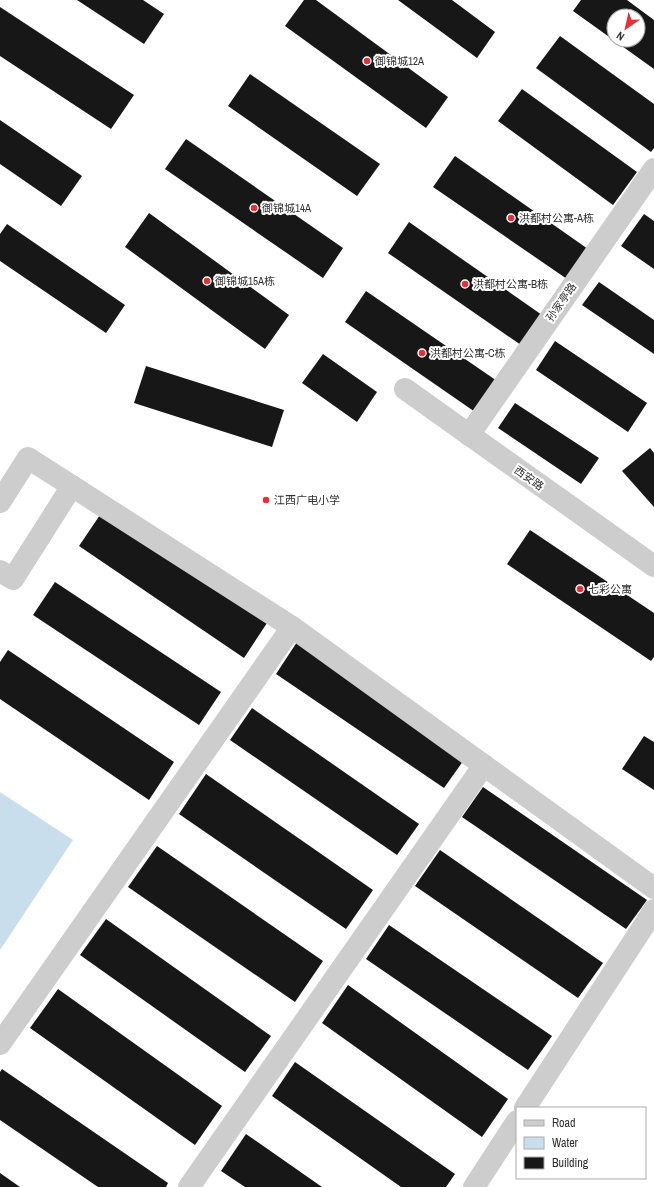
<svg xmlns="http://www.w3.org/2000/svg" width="654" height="1187" viewBox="0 0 654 1187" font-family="'Archivo Narrow','Noto Sans SC',sans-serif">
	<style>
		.water { fill: #c9deed }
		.building { fill: #171717; fill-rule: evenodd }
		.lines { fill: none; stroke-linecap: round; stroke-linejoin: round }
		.minor { stroke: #cdcdcd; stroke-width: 22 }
		.poi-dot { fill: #ea2e36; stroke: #fff; stroke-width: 1.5 }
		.labels { text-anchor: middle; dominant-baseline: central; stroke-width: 4; stroke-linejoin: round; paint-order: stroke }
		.poi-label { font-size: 11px; fill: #303030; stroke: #fff; text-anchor: start }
		.street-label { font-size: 11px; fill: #303030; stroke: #fff }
	</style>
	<rect width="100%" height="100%" fill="#fff"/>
	<path class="water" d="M0,792l73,48 -73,110z"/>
	<g class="building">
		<path d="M77,0h66l21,14 -20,30z"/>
		<path d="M304,0h12l132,97 -22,31 -141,-102z"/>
		<path d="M398,0h54l43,32 -18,26z"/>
		<path d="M581,0h46l27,20v49l-81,-58zM614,16h24v24h-24z"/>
		<path d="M0,7l134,88 -23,34 -111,-73z"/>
		<path d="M560,36l94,68v44l-3,4 -115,-84z"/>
		<path d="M250,74l130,90 -23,32 -129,-90z"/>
		<path d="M522,89l115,83 -24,33 -115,-84z"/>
		<path d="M0,120l82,56 -21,30 -61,-42z"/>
		<path d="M186,139l157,109 -20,30 -158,-109z"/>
		<path d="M455,156l133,93 -21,30 -134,-92z"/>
		<path d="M149,213l140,102 -24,34 -140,-102z"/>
		<path d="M644,214l10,7v48l-33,-23z"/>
		<path d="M409,222l133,93 -21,30 -133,-92z"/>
		<path d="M7,224l118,81 -19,28 -106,-72v-27z"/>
		<path d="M599,282l55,38v34l-72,-49z"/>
		<path d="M366,291l134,92 -22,31 -133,-92z"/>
		<path d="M555,341l92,62 -19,29 -92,-62z"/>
		<path d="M323,354l54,38 -20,30 -55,-39z"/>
		<path d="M146,366l138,44 -12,37 -138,-44z"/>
		<path d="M515,403l84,55 -18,26 -83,-56z"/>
		<path d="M650,448l4,5v54l-32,-36z"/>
		<path d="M102,512l165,111 -23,35 -165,-112z"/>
		<path d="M530,530l124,83v44l-3,4 -144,-97z"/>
		<path d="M55,582l166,110 -22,33 -166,-110z"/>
		<path d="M297,642l169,115 -22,31 -168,-114z"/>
		<path d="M8,650l166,112 -25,38 -149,-101v-37z"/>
		<path d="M252,708l167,116 -22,31 -167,-115z"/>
		<path d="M644,736l10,6v48l-32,-21z"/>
		<path d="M206,774l167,116 -27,39 -167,-115z"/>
		<path d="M483,787l164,113 -21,29 -164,-112z"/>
		<path d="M157,846l166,115 -28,41 -167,-115z"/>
		<path d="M440,850l163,113 -25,35 -163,-112z"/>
		<path d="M106,919l165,117 -26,36 -165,-117z"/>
		<path d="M389,925l163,111 -24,34 -162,-111z"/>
		<path d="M348,985l160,114 -26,38 -160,-114z"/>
		<path d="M58,989l164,117 -27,39 -165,-117z"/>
		<path d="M295,1062l160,112 -9,13h-45l-129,-91z"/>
		<path d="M2,1069l166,114 -2,4h-68l-98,-67v-48z"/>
		<path d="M246,1134l76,53h-77l-24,-16z"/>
		<path d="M0,1173l20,14h-20z"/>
	</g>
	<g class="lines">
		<g class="minor">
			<path d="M405,389l249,177"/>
			<path d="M469,435l185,-266"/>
			<path d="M0,502l28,-44 264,169"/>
			<path d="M0,571l13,8 59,-93"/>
			<path d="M0,1044l292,-417 362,261"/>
			<path d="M525,1108l129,-198"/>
			<path d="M189,1187l295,-422"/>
			<path d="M474,1187l43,-66"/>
		</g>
	</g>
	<g class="poi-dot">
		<circle cx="367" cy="61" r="4"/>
		<circle cx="254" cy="208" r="4"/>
		<circle cx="511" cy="218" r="4"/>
		<circle cx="207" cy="281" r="4"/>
		<circle cx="465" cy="284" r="4"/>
		<circle cx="422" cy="353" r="4"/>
		<circle cx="266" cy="500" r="4"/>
		<circle cx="580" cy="589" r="4"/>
	</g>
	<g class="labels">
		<g class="poi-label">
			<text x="375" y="61">御锦城12A</text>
			<text x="262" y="208">御锦城14A</text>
			<text x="519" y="218">洪都村公寓-A栋</text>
			<text x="215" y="281">御锦城15A栋</text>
			<text x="473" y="284">洪都村公寓-B栋</text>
			<text x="430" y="353">洪都村公寓-C栋</text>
			<text x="274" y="500">江西广电小学</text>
			<text x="588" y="589">七彩公寓</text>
		</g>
		<g class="street-label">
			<text transform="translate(561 302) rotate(-55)">孙家亭路</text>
			<text transform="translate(529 478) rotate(35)">西安路</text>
		</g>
	</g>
	<rect x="516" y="1107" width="130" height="72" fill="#ffffff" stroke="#acacac"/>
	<rect x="524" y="1120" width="20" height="6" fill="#cdcdcd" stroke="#acacac"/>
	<text x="552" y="1127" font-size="12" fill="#303030">Road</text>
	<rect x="524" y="1137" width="20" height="12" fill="#c9deed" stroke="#acacac"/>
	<text x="552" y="1147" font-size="12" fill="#303030">Water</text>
	<rect x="524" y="1157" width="20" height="12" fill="#171717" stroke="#acacac"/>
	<text x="552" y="1167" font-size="12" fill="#303030">Building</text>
	<g transform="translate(626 28) rotate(214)"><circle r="19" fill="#ffffff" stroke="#acacac"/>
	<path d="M0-3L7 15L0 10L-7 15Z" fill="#ea2e36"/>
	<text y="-6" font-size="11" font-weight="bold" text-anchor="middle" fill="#303030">N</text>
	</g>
</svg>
